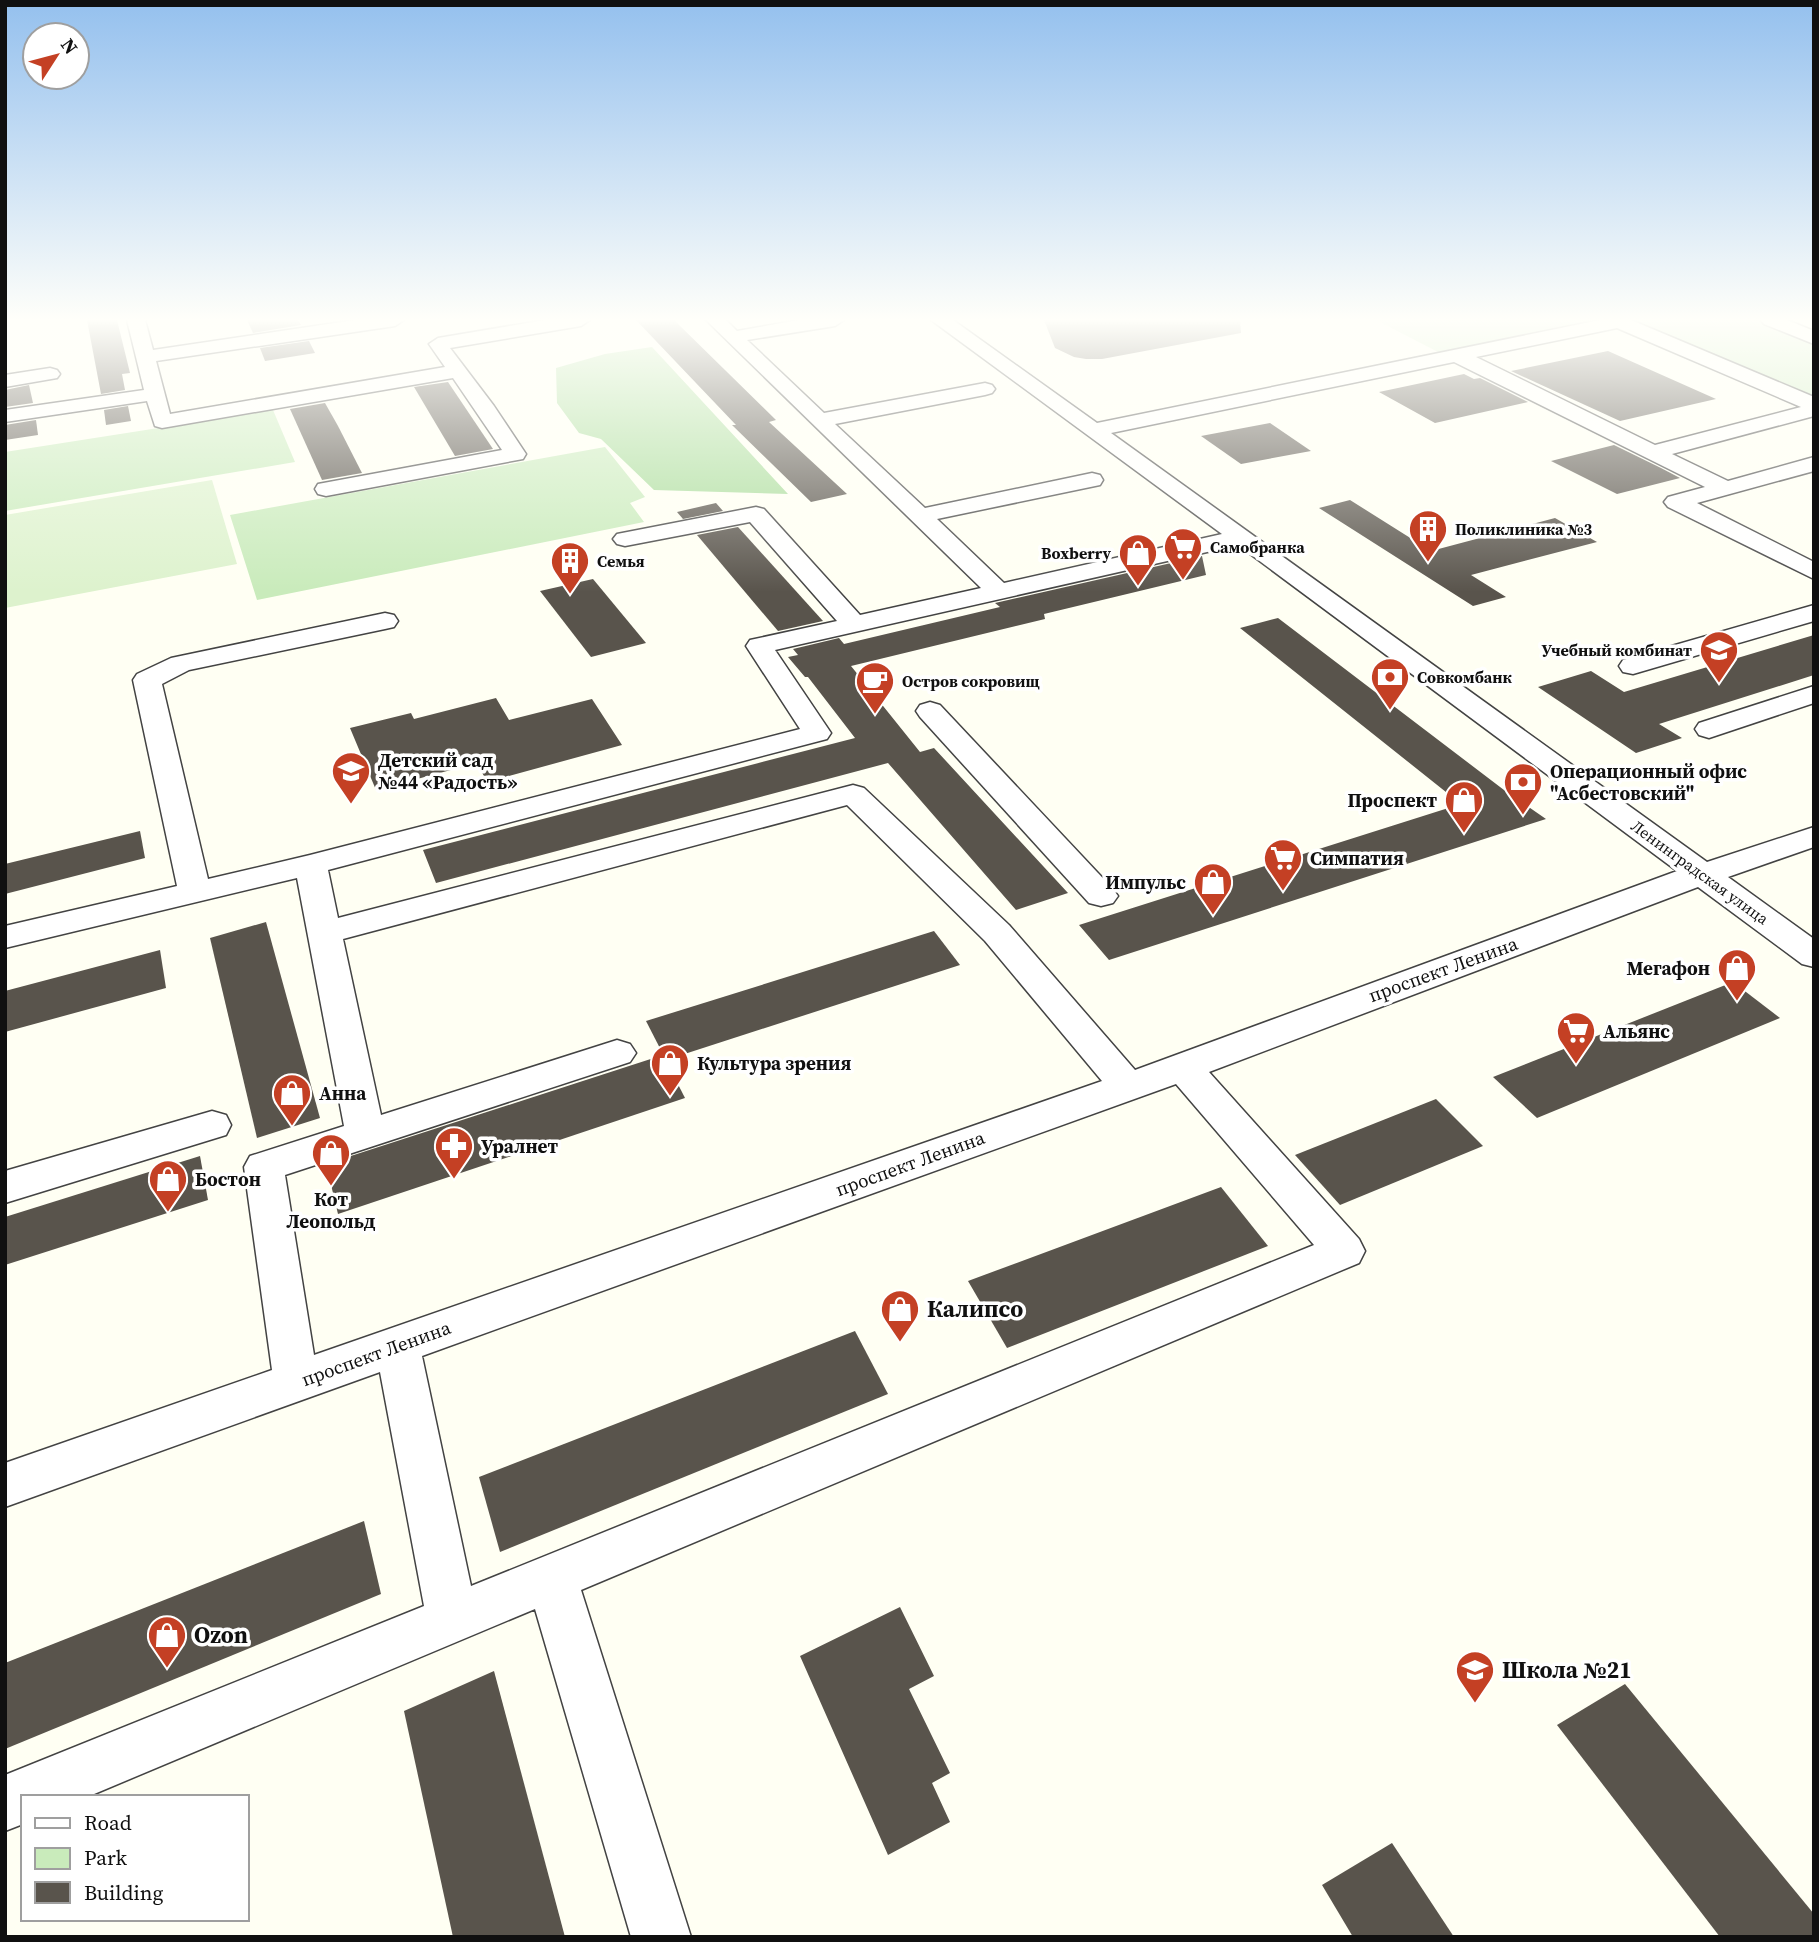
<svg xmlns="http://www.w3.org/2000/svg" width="1819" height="1942" viewBox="0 0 1819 1942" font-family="'Source Serif 4',serif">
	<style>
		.green { fill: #c9ebbb }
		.forest { fill: #a9dc9a }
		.pitch { fill: #ddf2cd }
		.building { fill: #59544c }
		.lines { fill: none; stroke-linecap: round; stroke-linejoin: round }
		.minor-casing { stroke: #434343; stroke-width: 3 }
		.minor { fill: #fff; fill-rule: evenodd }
		.labels { text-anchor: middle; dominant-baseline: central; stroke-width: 7; stroke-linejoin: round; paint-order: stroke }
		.far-poi-label { font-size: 16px; font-weight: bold; fill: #101010; stroke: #fff; text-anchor: start }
		.far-street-label { font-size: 16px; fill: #101010; stroke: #fff }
		.poi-label { font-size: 19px; font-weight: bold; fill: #101010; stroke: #fff; text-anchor: start }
		.street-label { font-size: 19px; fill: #101010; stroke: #fff }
		.near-poi-label { font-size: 23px; font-weight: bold; fill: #101010; stroke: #fff; text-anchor: start }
	</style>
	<rect width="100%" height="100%" fill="#fffff3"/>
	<g class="green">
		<path d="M1376,320h228l-164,33z"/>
		<path d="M1632,320h127l55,22v58l-183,-78z"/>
		<path d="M273,410l22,52 -290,49v-59z"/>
		<path d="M605,447l40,50 -15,6 14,19 -387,78 -27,-85z"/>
	</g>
	<path class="forest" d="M652,347l136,147 -134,-4 -53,-51 -22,-6 -22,-30 -1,-35 49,-14z"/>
	<path class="pitch" d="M212,480l25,84 -232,44v-93z"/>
	<g class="building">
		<path d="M87,320h30l13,53 -8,1 3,16 -24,4z"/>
		<path d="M247,320h51l3,5 -48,8z"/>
		<path d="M636,320h38l102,100 -7,2 78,72 -36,8 -79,-77h4z"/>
		<path d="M1044,320h196l1,13 -139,26h-16l-12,-2 -19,-9z"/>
		<path d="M309,341l6,12 -50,8 -5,-13z"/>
		<path d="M1608,351l108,48 -96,22 -109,-50z"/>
		<path d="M1464,374l10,5 6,-1 48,24 -93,21 -56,-31z"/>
		<path d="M448,382l45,67 -38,7 -41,-69z"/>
		<path d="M29,385l4,18 -28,4v-17z"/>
		<path d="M325,403l13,23 24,47 -40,7 -32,-71z"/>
		<path d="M128,406l3,15 -25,4 -2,-15z"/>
		<path d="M36,420l2,15 -33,5v-15z"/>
		<path d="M1270,423l41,28 -70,13 -40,-28z"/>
		<path d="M1614,445l47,23 19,10 -63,16 -66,-33z"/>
		<path d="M1350,500l81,51 124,-33 42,24 -126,33 35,22 -33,9 -154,-98z"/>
		<path d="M716,503l7,8 -40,8 -6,-7z"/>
		<path d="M738,527l85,94 -45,10 -81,-96z"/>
		<path d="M1202,556l4,19 -162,39 1,5 -194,47 69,86 14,-4 134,145 -52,17 -128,-147 -452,120 -13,-33 432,-112 -47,-61h-3l-17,-20 10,-2 -5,-6 46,-11 5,6 156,-37 -5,-4z"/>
		<path d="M593,579l53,64 -55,14 -51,-66z"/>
		<path d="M1278,618l226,172 42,29 -437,141 -30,-35 382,-121 -221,-176z"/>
		<path d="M1814,635v40l-155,49 23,14 -46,15 -98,-66 53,-16 33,21z"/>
		<path d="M496,698l13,22 83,-21 30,46 -135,37 -10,-19 -101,27 -26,-62 61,-15 3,6z"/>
		<path d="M140,831l5,27 -140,36v-30z"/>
		<path d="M266,922l54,196 -63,20 -47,-200z"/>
		<path d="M934,931l26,34 -294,95 -20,-39z"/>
		<path d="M160,950l6,38 -161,44v-41z"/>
		<path d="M1733,982l47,36 -243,100 -44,-41z"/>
		<path d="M663,1055l22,43 -347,116 -12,-50z"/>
		<path d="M1436,1099l47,47 -143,59 -45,-50z"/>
		<path d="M200,1156l8,44 -203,65v-48z"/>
		<path d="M1221,1187l47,59 -261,102 -39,-67z"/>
		<path d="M855,1331l33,63 -388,158 -21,-75z"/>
		<path d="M364,1521l17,73 -376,155v-86z"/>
		<path d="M900,1607l34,69 -25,13 41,84 -18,10 18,39 -62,33 -88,-199z"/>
		<path d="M494,1671l71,266h-112l-49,-226z"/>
		<path d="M1625,1684l189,230v23h-94l-163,-212z"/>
		<path d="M1392,1843l62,94h-101l-31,-52z"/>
	</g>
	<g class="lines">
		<g class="minor-casing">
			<g id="minor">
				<path d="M127,320h18l8,30 202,-30h49l-9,6 -239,35 14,53 275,-47 -16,-23 9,-6 107,-18h45l-9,6 -131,22 44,58 32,48 -3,5 -197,37 -8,-2 -3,-5 3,-5 184,-34 -49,-72 -291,50 -7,-2 -8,-25 -142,21v-12l139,-20z"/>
				<path d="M706,320h20l11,11 62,-11h45l-9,6 -88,14 77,73 161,-30 7,2 3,4 -3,4 -7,2 -150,29 90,84 167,-35 8,2 3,5 -3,5 -163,34 67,64 218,-49 -291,-214h22l144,103 503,-103h31l183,77v19l-142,38 56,27 86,-24v14l-117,32 117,59v17l-146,-72 -4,-5 4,-5 37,-10 -251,-125 -343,71 596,429 107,-35v20l-86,30 86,62v28l-12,-3 -104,-77 -489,185 150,167 6,12 -6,12 -778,327 110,347h-60l-96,-328 -448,188h-64v27l-18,7v-56l419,-169 -44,-234 -375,135v-44l267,-93 -28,-203 6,-11 94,-30 -47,-248 -292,70v-22l172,-40 -44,-206 4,-6 34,-16 214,-45 9,2 4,6 -4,6 -9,2 -196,41 -27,14 46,195 102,-24 490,-126 -54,-83 4,-6 87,-19 -87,-99 -125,24 -8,-2 -4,-5 4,-5 139,-27 8,2 96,106 121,-27zM1617,328l184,79 -146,38 -179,-88zM1238,545l439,326 -542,199 -126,-145 -145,-137 -11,-3 -515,133 -10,-48 499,-131 4,-6 -56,-83zM847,805l138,136 117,140 -788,274 -29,-180 345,-113 6,-9 -6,-9 -13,-4 -236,75 -38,-176zM1176,1084l138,161 -843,341 -49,-230z"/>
				<path d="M1761,320h26l27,11v13l-50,-20z"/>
				<path d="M50,368l7,2 3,4 -3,4 -52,9v-12z"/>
				<path d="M1814,605v16l-181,53 -10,-2 -4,-6 4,-6z"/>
				<path d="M1814,686v17l-105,35 -10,-3 -4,-6 4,-6z"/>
				<path d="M930,702l10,3 173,184 5,7 -5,7 -12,3 -12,-3 -169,-186 -4,-6 4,-6z"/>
				<path d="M212,1111l14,4 5,10 -5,10 -221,68v-32z"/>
			</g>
		</g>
		<use href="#minor" class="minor"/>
	</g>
	<linearGradient id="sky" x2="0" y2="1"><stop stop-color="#94c0ee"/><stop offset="0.54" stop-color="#fffffa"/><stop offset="1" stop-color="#fffffa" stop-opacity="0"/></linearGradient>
	<rect width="1819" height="592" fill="url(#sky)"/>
	<defs>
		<g id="building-pin" transform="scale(2.0125)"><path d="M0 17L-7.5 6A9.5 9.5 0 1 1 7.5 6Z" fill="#c44024" stroke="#fff"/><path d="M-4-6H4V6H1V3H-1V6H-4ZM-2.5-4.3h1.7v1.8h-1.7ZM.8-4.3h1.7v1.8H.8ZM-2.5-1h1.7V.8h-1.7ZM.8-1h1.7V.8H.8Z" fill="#fff"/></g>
		<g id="supermarket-pin" transform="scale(2.0125)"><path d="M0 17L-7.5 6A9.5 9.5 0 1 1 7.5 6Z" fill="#c44024" stroke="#fff"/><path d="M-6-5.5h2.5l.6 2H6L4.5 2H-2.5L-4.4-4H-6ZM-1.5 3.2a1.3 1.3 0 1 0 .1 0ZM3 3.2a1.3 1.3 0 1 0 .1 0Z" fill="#fff"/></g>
		<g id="shop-pin" transform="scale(2.0125)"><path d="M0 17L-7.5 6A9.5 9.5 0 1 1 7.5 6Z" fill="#c44024" stroke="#fff"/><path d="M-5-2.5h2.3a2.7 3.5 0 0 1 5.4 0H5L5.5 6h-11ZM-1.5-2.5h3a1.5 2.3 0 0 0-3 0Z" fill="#fff"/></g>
		<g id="university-pin" transform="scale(2.0125)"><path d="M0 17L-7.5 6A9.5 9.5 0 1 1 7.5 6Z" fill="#c44024" stroke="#fff"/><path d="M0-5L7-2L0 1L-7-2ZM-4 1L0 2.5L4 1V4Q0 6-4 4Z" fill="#fff"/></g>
		<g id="bank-pin" transform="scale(2.0125)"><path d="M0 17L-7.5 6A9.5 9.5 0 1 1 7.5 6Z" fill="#c44024" stroke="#fff"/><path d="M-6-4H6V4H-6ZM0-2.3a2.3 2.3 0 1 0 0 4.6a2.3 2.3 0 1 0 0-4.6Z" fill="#fff"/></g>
		<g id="cafe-pin" transform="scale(2.0125)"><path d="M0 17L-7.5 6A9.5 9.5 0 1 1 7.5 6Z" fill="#c44024" stroke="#fff"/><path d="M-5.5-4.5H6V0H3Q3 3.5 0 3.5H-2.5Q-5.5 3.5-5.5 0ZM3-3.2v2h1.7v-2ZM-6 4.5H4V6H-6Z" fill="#fff"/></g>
		<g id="school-pin" transform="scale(2.0125)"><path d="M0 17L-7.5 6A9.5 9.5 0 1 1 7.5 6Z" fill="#c44024" stroke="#fff"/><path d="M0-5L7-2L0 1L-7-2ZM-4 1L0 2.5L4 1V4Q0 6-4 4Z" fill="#fff"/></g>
		<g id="pharmacy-pin" transform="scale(2.0125)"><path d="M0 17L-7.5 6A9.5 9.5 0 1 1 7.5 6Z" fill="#c44024" stroke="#fff"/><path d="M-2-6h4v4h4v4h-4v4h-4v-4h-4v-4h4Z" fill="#fff"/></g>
	</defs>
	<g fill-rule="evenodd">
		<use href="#building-pin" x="1428" y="529"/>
		<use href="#supermarket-pin" x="1183" y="547"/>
		<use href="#shop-pin" x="1138" y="553"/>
		<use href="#building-pin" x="570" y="561"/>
		<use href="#university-pin" x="1719" y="650"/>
		<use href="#bank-pin" x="1390" y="677"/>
		<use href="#cafe-pin" x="875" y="681"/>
		<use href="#school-pin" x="351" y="771"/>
		<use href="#bank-pin" x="1523" y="782"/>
		<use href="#shop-pin" x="1464" y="800"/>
		<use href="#supermarket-pin" x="1283" y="858"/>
		<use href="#shop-pin" x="1213" y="882"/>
		<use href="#shop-pin" x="1737" y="968"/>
		<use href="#supermarket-pin" x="1576" y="1031"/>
		<use href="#shop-pin" x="670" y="1063"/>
		<use href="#shop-pin" x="292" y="1093"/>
		<use href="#pharmacy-pin" x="454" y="1146"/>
		<use href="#shop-pin" x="331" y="1153"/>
		<use href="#shop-pin" x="168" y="1179"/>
		<use href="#shop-pin" x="900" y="1309"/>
		<use href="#shop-pin" x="167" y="1635"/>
		<use href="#school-pin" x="1475" y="1670"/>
	</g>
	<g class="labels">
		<g class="far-poi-label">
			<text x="1455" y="529">Поликлиника №3</text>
			<text x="1210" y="547">Самобранка</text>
			<text x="1111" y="553" text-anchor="end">Boxberry</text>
			<text x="597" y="561">Семья</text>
			<text x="1692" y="650" text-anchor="end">Учебный комбинат</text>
			<text x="1417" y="677">Совкомбанк</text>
			<text x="902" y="681">Остров сокровищ</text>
		</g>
		<g class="far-street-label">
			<text transform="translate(1700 872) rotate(36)">Ленинградская улица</text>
		</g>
		<g class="poi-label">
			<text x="378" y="760">Детский сад<tspan x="378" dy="22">№44 «Радость»</tspan></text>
			<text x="1550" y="771">Операционный офис<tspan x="1550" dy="22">"Асбестовский"</tspan></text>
			<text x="1437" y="800" text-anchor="end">Проспект</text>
			<text x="1310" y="858">Симпатия</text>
			<text x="1186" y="882" text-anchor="end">Импульс</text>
			<text x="1710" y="968" text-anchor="end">Мегафон</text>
			<text x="1603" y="1031">Альянс</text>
			<text x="697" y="1063">Культура зрения</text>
			<text x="319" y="1093">Анна</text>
			<text x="481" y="1146">Уралнет</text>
			<text x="195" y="1179">Бостон</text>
			<text x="331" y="1199" text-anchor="middle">Кот<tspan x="331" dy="22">Леопольд</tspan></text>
		</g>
		<g class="street-label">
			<text transform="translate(1443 969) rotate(-20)">проспект Ленина</text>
			<text transform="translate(910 1163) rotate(-20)">проспект Ленина</text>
			<text transform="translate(376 1353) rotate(-20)">проспект Ленина</text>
		</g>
		<g class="near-poi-label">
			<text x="927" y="1309">Калипсо</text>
			<text x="194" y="1635">Ozon</text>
			<text x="1502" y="1670">Школа №21</text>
		</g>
	</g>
	<rect width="1819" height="1942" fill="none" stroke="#101010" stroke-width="14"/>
	<rect x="21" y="1795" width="228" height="126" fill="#ffffff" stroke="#9f9f9f" stroke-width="2"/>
	<rect x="35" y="1818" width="35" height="10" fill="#ffffff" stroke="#9f9f9f" stroke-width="2"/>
	<text x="84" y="1830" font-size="21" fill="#101010">Road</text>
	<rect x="35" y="1848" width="35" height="21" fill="#c9ebbb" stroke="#9f9f9f" stroke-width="2"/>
	<text x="84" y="1865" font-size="21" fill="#101010">Park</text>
	<rect x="35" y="1882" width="35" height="21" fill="#59544c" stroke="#9f9f9f" stroke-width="2"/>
	<text x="84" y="1900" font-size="21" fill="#101010">Building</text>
	<g transform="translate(56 56) rotate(54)"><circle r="33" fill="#ffffff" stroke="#9f9f9f" stroke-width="2"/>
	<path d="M0-5L12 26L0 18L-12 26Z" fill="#c44024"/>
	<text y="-10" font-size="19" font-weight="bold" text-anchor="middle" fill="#101010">N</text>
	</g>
</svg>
